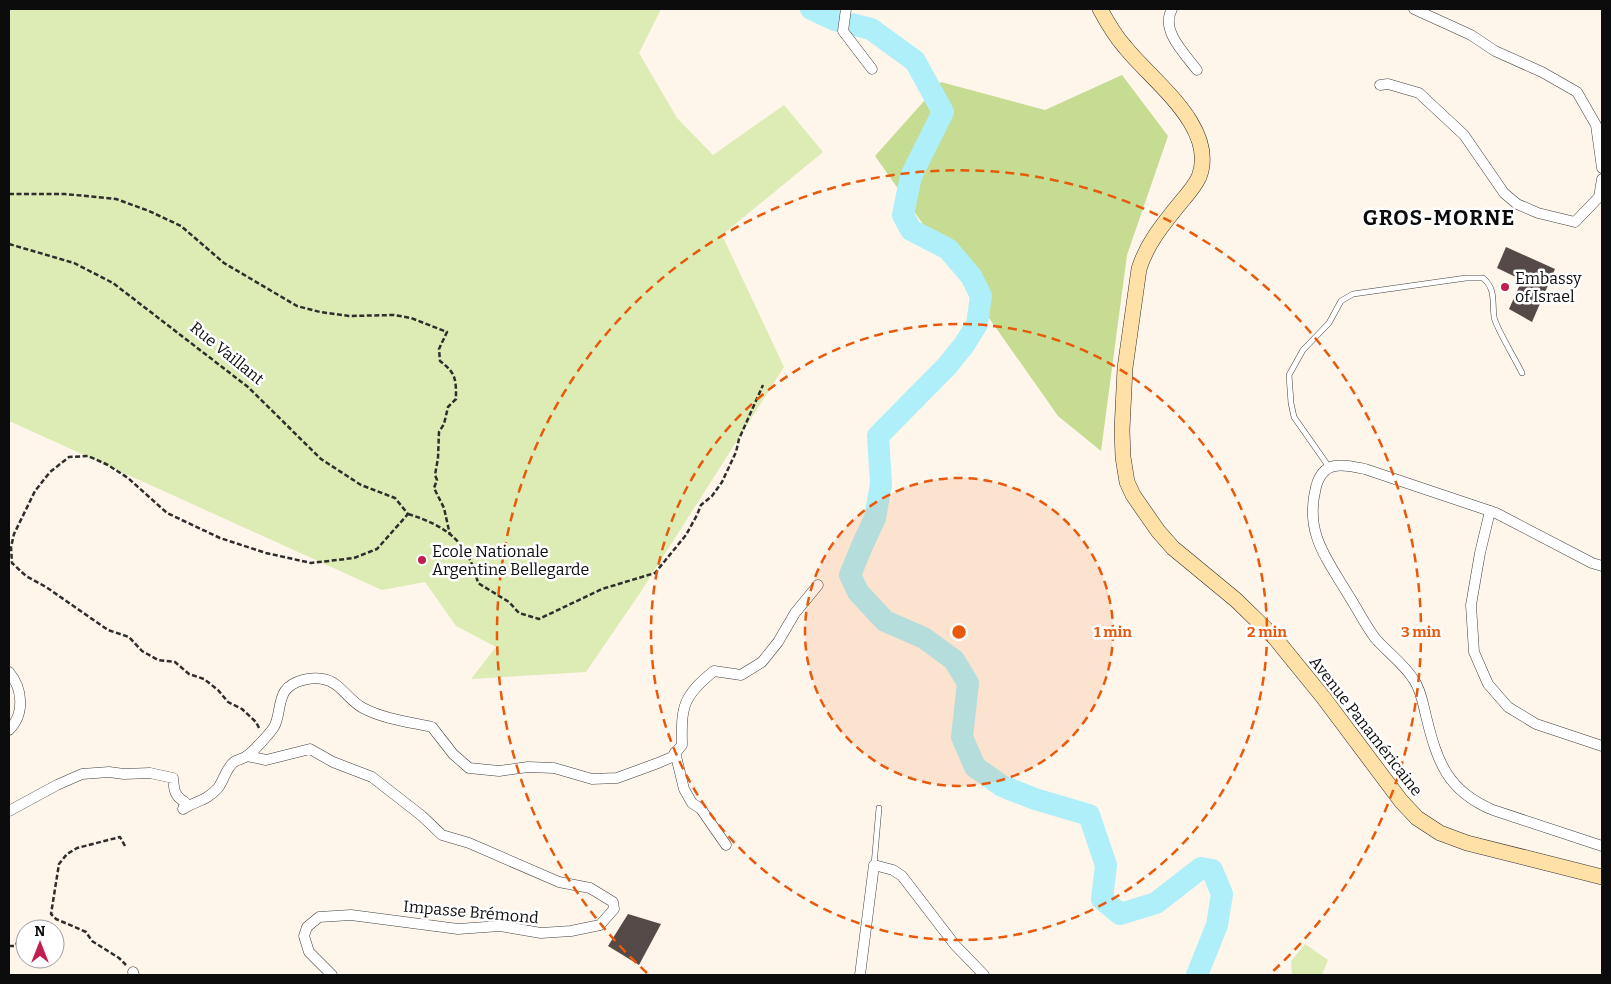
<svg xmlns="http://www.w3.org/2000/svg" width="1611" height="984" viewBox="0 0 1611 984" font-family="Bitter,serif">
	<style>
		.green { fill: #ddebb4 }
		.forest { fill: #c5dc92 }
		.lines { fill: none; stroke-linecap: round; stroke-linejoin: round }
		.river { stroke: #aeeff9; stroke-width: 22 }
		.building { fill: #554a48 }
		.service-casing { stroke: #3f3f3f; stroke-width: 6 }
		.minor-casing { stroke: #3f3f3f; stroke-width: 11 }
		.secondary-casing { stroke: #2e2e2e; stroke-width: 16 }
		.path { stroke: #2e2e2e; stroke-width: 2.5; stroke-dasharray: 5 2.5; stroke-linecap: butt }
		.service { stroke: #fff; stroke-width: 5 }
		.minor { stroke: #fff; stroke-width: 10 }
		.secondary { stroke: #ffe0a6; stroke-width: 15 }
		.ring { fill: none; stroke: #e8590c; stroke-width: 2.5; stroke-dasharray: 9 6 }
		.poi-dot { fill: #c11f4e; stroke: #fff; stroke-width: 2 }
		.labels { text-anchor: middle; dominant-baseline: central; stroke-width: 5; stroke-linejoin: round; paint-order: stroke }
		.poi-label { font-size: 16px; fill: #0c0c0c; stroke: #fff; text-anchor: start }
		.street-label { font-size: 16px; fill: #0c0c0c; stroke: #fff }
		.district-label { font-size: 21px; font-weight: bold; letter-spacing: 1px; fill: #0c0c0c; stroke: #fff }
		.centre { fill: #e8590c; stroke: #fff; stroke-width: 2.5 }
		.ring-label { font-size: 15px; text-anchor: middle; font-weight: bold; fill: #e8590c; stroke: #fff; stroke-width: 5; stroke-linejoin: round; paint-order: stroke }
	</style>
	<rect width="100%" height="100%" fill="#fff6eb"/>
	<g class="green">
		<path d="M9,9h652l-22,44 38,65 36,37 71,-50 39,47 -101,83 62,132 -144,226 -54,79 -115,7 25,-32 -40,-21 -31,-44 -43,8 -373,-169z"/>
		<path d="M1305,944l23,16 -6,15h-30l-1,-14z"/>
	</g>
	<path class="forest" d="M1122,75l46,61 -41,119 -26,196 -43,-35 -183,-260 66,-74 104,28z"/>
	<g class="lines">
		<path class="river" d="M811,9l24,11 36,9 44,32 28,51 -32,64 -8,39 8,15 37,19 23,27 10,20 -4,28 -13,21 -17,21 -69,70 3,48 -6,34 -13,28 -12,29 8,17 27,29 39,17 30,22 14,23 -6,54 13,30 27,19 33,13 54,16 17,50 -4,34 18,15 36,-11 45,-35 11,2 10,24 -5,31 -20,50"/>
	</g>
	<g class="building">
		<path d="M1506,247l49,22 -23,53 -23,-13 13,-29 -25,-12z"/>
		<path d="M628,914l33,10 -22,41 -31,-19z"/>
	</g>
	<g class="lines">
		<g class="service-casing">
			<g id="service">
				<path d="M1329,467l-35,-50 -3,-14 -2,-28 14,-25 26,-27 12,-22 12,-7 113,-16h17c13,11 9,23 11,39 2,11 22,43 28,56"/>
				<path d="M874,865l5,-57"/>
			</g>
		</g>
		<g class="minor-casing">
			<g id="minor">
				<path d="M846,9l-3,22 29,38"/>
				<path d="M1172,9c-12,21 12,44 25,61"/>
				<path d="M1414,9l57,26 24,16 47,21 35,20 19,33 6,43"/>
				<path d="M1380,85l8,-1 31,9 45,42 40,58 13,11 21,9 37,9 24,-25 3,-18"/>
				<path d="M1490,511l-10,42 -9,52 3,47 14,32 20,23 28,17 66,22"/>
				<path d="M1602,566l-10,-3 -96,-50 -131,-44c-23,-5 -42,-9 -49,18 -12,46 11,72 33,109 9,14 16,29 26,42 12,14 29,26 39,42 7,10 9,24 12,36 11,45 21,75 67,94l109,36"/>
				<path d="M9,672c14,17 16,42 0,58"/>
				<path d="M675,752l9,37 8,14 9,6 25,36"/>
				<path d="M247,756l19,4 44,-11 23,13 39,15 50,39 20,19 27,8 90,39 31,6 23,14 1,7 -14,16 -29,6 -30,2 -41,-7 -42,3 -107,-14 -32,2 -12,10 -3,9 5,16 23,23"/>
				<path d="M9,811l48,-26 25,-11 27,-2 15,2 26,-1 23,5c1,11 1,18 12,24l-2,7c14,-9 22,-7 35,-21 6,-8 8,-20 16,-26 4,-3 10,-3 14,-7 5,-3 23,-23 26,-28 6,-10 4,-26 11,-36 8,-11 26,-14 38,-12 16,2 26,22 40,29 21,11 46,14 69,19l21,27 16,14 30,3 29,-4 26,1 38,11 25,-1 41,-15 14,-6 10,-12c-1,-39 1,-49 32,-74l27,4 21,-13 16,-20 17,-29 23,-28"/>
				<path d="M133,972l1,3"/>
				<path d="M860,975l14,-110 19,5 9,6 53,69 29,30"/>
			</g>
		</g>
		<g class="secondary-casing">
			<path id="secondary" d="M1100,9c7,13 15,27 25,38 27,34 93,80 74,130 -4,9 -12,18 -18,25 -17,21 -34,41 -42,67l-14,99 -3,62 1,27 4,25 6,13 25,36 15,17 63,52 39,38 48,59 78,104 16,17 23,15 27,10 135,34"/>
		</g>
		<g class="path">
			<path d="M9,194h56l51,5 33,12 32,15 43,37 73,43 23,6 29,4 45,-1 17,3 36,14 -8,17 1,12c16,12 16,18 16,38l-8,8 -4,17 -5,8 -1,26 -3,17 2,5 -3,8 10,20 6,27"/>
			<path d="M9,244l65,19 39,20 135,104 73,72 40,26 34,13 13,16"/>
			<path d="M408,514c39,12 60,28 70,69l31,19 10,11 20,6 63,-30 53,-16 31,-38 11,-20 4,-10 11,-9 10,-14 14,-30 3,-13 24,-54"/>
			<path d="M259,728l-3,-6 -14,-13 -14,-7 -10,-12 -14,-11 -15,-5 -14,-12 -17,-2 -16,-9 -13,-14 -21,-7 -62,-43 -20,-11 -14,-13 -1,-16 3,-13 21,-43 15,-19 19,-15 19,-1 20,9 20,13 39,35 53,25 46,15 45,10 43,-5 23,-9 31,-35"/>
			<path d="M125,846l-5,-9 -43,11 -10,6 -8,10 -8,50 5,5 30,13 6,9 27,17 7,7"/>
			<path d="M9,946h6l4,-6 6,3"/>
		</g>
		<use href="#service" class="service"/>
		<use href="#minor" class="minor"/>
		<use href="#secondary" class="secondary"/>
	</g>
	<circle cx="959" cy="632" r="154" fill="#e8590c" fill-opacity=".12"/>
	<g class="ring">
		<circle cx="959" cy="632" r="154"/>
		<circle cx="959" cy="632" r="308"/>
		<path d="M647 973A462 462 0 1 1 1271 973"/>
	</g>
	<g class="poi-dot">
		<circle cx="1505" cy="287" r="5"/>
		<circle cx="422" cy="560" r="5"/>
	</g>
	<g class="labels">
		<g class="poi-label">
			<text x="1515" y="278">Embassy<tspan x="1515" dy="18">of Israel</tspan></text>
			<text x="432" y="551">Ecole Nationale<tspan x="432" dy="18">Argentine Bellegarde</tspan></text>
		</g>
		<g class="street-label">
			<text transform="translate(227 353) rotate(39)">Rue Vaillant</text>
			<text transform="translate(1366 726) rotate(52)">Avenue Panaméricaine</text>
			<text transform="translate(471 912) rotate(5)">Impasse Brémond</text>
		</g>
		<g class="district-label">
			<text x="1439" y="218">GROS-MORNE</text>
		</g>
	</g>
	<circle cx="959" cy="632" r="8" class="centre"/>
	<g class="ring-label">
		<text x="1113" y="637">1 min</text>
		<text x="1267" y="637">2 min</text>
		<text x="1421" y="637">3 min</text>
	</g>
	<rect width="1611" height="984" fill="none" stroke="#0c0c0c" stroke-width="20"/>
	<g transform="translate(40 944)"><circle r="24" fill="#ffffff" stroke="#9e9e9e"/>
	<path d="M0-4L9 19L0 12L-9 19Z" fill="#c11f4e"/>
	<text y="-8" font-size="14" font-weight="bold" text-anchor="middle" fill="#0c0c0c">N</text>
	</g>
</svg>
